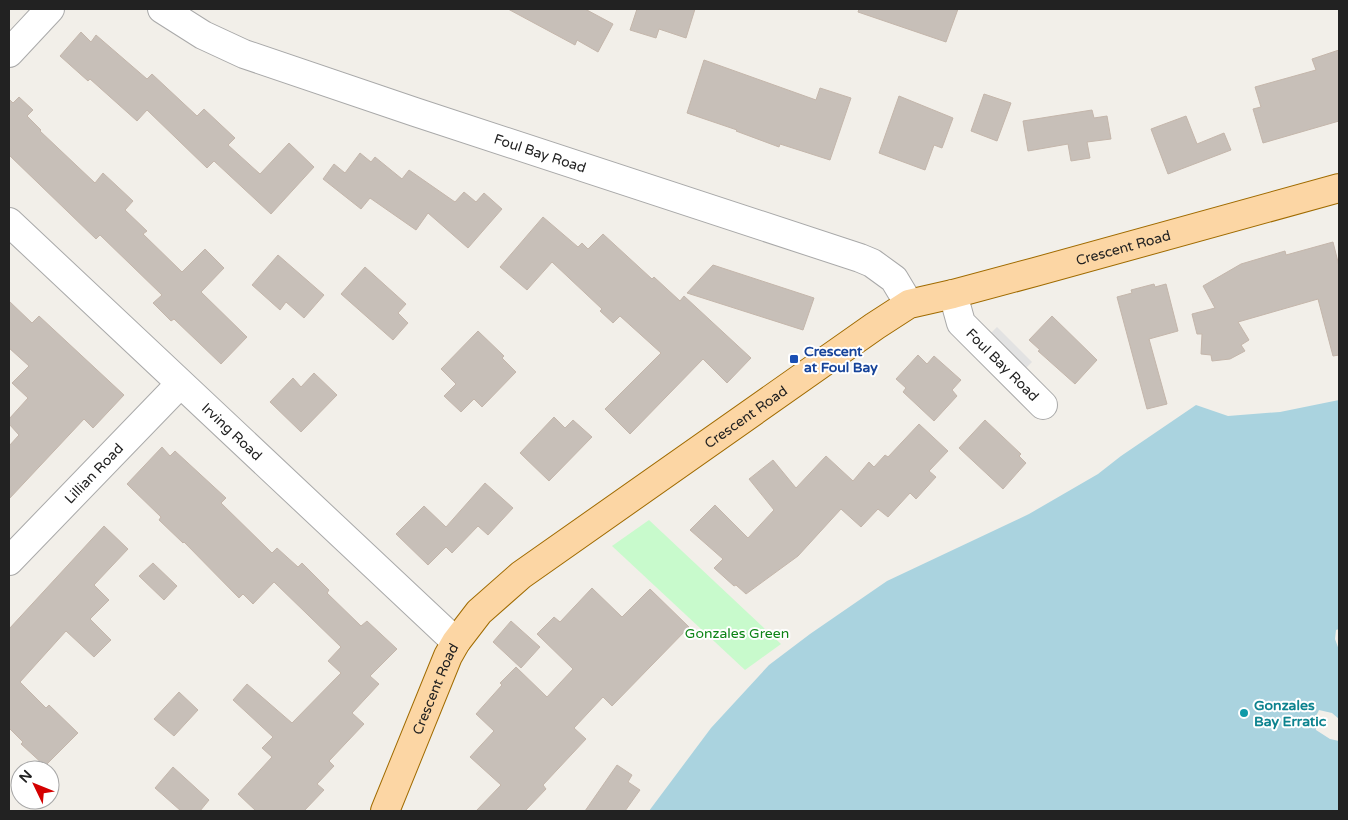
<svg xmlns="http://www.w3.org/2000/svg" width="1348" height="820" viewBox="0 0 1348 820" font-family="'Varela Round',sans-serif">
	<style>
		.park { fill: #c8facc }
		.parking { fill: #e2e2e2 }
		.water { fill: #aad3df }
		.building { fill: #c7bfb8; stroke: #c4b6ab }
		.lines { fill: none; stroke-linecap: round; stroke-linejoin: round }
		.minor-casing { stroke: #a9a9a9; stroke-width: 30 }
		.major-casing { stroke: #a06b00; stroke-width: 30 }
		.minor { stroke: #fff; stroke-width: 28 }
		.major { stroke: #fcd6a4; stroke-width: 28 }
		.transit-dot { fill: #1a4fb4; stroke: #fff; stroke-width: 2 }
		.culture-dot { fill: #0f9aa8; stroke: #fff; stroke-width: 2 }
		.labels { text-anchor: middle; dominant-baseline: central; stroke-width: 4; stroke-linejoin: round; paint-order: stroke }
		.street-label { font-size: 14px; fill: #222; stroke: #fff }
		.transit-label { font-size: 14px; font-weight: bold; fill: #164399; stroke: #fff; text-anchor: start }
		.park-label { font-size: 14px; fill: #0c8416; stroke: #fff }
		.culture-label { font-size: 14px; font-weight: bold; fill: #0d838f; stroke: #fff; text-anchor: start }
	</style>
	<rect width="100%" height="100%" fill="#f2efe9"/>
	<path class="park" d="M649,520l132,124 -36,26 -133,-124z"/>
	<path class="parking" d="M997,327l35,35 -11,11 -36,-34z"/>
	<path class="water" d="M1339,400v229l-3,1 -1,9 4,11v69l-7,-6 -13,-3 -5,10 2,10 14,9 9,2v70h-690l62,-83 58,-63 41,-31 77,-53 142,-67 69,-40 23,-18 75,-51 32,11 52,-4z"/>
	<g class="building">
		<path d="M508,9h77l28,15 -15,28 -21,-12 -2,5z"/>
		<path d="M637,9h58l-9,29 -27,-9 -3,9 -26,-8z"/>
		<path d="M859,9h99l-12,33 -88,-30z"/>
		<path d="M81,32l10,10 5,-7 51,44 5,-5 45,42 7,-7 31,29 -7,7 32,29 29,-31 25,24 -43,47 -57,-53 -7,7 -60,-58 -10,11 -47,-42 -2,2 -28,-25z"/>
		<path d="M1339,50v71l-76,22 -10,-34 8,-2 -6,-20 61,-17 -4,-11z"/>
		<path d="M704,60l112,40 4,-12 31,10 -21,62 -50,-16 -1,3 -43,-16 1,-1 -50,-17z"/>
		<path d="M984,94l27,9 -14,38 -26,-10z"/>
		<path d="M899,96l54,22 -11,30 -8,-3 -9,25 -46,-17z"/>
		<path d="M19,97l14,13 -6,6 14,14 -1,1 55,52 8,-10 30,28 -8,9 22,21 -4,3 39,38 23,-23 19,19 -23,24 46,45 -26,27 -47,-45 -3,2 -18,-18 9,-8 -62,-60 -4,4 -87,-84v-56l4,4z"/>
		<path d="M1092,110l2,8 13,-2 4,23 -24,3 3,16 -19,3 -3,-17 -40,7 -5,-30z"/>
		<path d="M1186,116l11,28 27,-11 7,17 -63,24 -17,-45z"/>
		<path d="M360,153l11,9 4,-5 27,22 7,-9 46,32 9,-10 12,10 8,-9 18,16 -34,39 -40,-35 -12,17 -46,-32 -9,11 -38,-30 11,-15 11,9z"/>
		<path d="M543,217l35,30 4,-4 6,6 15,-15 49,45 2,-2 26,24 4,-5 67,62 -24,25 -24,-24 -73,75 -25,-25 56,-56 -41,-37 -7,7 -13,-12 2,-2 -50,-47 -25,28 -27,-23z"/>
		<path d="M1333,242l6,24v89l-6,1 -15,-57 -80,23 11,18 -8,5 4,6 -15,8 -18,2 -1,-6 -10,-1 1,-20h-5l-5,-20 23,-6 -12,-22 38,-22 44,-13 1,4z"/>
		<path d="M278,255l46,40 -20,23 -18,-16 -6,8 -28,-25z"/>
		<path d="M713,265l101,33 -11,32 -116,-37z"/>
		<path d="M365,267l41,37 -8,9 10,10 -15,17 -52,-46z"/>
		<path d="M1154,284l1,3 11,-3 12,47 -29,8 18,65 -20,5 -30,-112 15,-4 -1,-3z"/>
		<path d="M9,301l23,22 7,-7 85,79 -31,33 -9,-9 -75,80v-53l10,-11 -10,-11v-5l19,-21 -16,-15 17,-17 -20,-18z"/>
		<path d="M1052,316l45,44 -22,24 -37,-33 2,-1 -11,-10z"/>
		<path d="M478,331l26,25 -2,2 14,14 -34,35 -8,-8 -13,13 -17,-16 12,-12 -15,-15z"/>
		<path d="M918,355l9,9 7,-8 27,24 -9,10 5,6 -23,25 -31,-29 3,-4 -10,-9z"/>
		<path d="M314,373l23,22 -36,37 -31,-30 23,-24 8,9z"/>
		<path d="M554,417l11,11 8,-8 19,17 -43,44 -29,-28z"/>
		<path d="M985,420l36,34 -2,2 7,7 -23,26 -44,-41z"/>
		<path d="M919,424l29,27 -19,20 7,6 -20,22 -6,-6 -22,24 -10,-8 -17,18 -20,-18 -43,47 -52,38 -10,-9 -2,1 -20,-18 9,-9 -33,-29 25,-25 33,33 26,-28 -25,-31 24,-19 23,28 30,-32 27,25 16,-19 5,5 11,-12 3,2z"/>
		<path d="M162,447l8,9 5,-5 51,47 -5,5 51,50 5,-5 21,19 4,-4 27,27 -2,3 34,33 6,-5 30,28 -27,27 9,8 -27,29 12,11 -35,37 5,5 -17,18 7,6 -20,21h-48l-18,-17 34,-37 -10,-9 11,-11 -40,-37 14,-16 45,39 49,-50 -13,-12 13,-14 -67,-65 -21,22 -10,-10 -4,4 -55,-56 -1,1 -24,-23 2,-3 -34,-33z"/>
		<path d="M485,483l28,25 -25,27 -10,-9 -26,27 -6,-6 -18,18 -32,-31 28,-28 22,21z"/>
		<path d="M104,526l24,23 -34,36 15,15 -19,19 21,21 -17,17 -28,-26 -46,51 26,26 3,-3 29,28 -33,33 -24,-22 2,-2 -14,-14v-99z"/>
		<path d="M153,563l24,23 -13,14 -25,-24z"/>
		<path d="M592,588l30,29 28,-28 39,38 -77,79 -9,-9 -29,31 12,11 -43,46 3,4 -21,22h-49l25,-26 -31,-28 24,-26 -18,-17 26,-29 -2,-2 16,-16 31,30 26,-28 -36,-35 17,-17 6,5z"/>
		<path d="M511,621l29,26 -19,21 -28,-26z"/>
		<path d="M179,692l19,18 -24,26 -20,-17z"/>
		<path d="M617,765l15,10 -4,7 12,8 -15,21h-40z"/>
		<path d="M173,767l36,33 -9,11h-19l-26,-23z"/>
	</g>
	<g class="lines">
		<g class="minor-casing">
			<g id="minor">
				<path id="s1" d="M162,9l41,26 41,19 171,58 445,146 12,5 22,16 15,25"/>
				<path d="M9,53l41,-44"/>
				<path id="s2" d="M9,222l447,420"/>
				<path id="s3" d="M953,294l8,29 82,82"/>
				<path id="s4" d="M9,561l171,-177"/>
			</g>
		</g>
		<g class="major-casing">
			<g id="major">
				<path id="s5" d="M385,811l63,-155 8,-14 23,-30 42,-37 354,-249 34,-22 44,-10 82,-22 304,-84"/>
			</g>
		</g>
		<use href="#minor" class="minor"/>
		<use href="#major" class="major"/>
	</g>
	<rect class="transit-dot" x="789" y="354" width="10" height="10" rx="2.5"/>
	<circle class="culture-dot" cx="1244" cy="713" r="5"/>
	<g class="labels">
		<g class="street-label">
			<text stroke="none"><textPath href="#s1" startOffset="406">Foul Bay Road</textPath></text>
			<text stroke="none"><textPath href="#s5" startOffset="972">Crescent Road</textPath></text>
			<text stroke="none"><textPath href="#s3" startOffset="89">Foul Bay Road</textPath></text>
			<text stroke="none"><textPath href="#s5" startOffset="552">Crescent Road</textPath></text>
			<text stroke="none"><textPath href="#s2" startOffset="306">Irving Road</textPath></text>
			<text stroke="none"><textPath href="#s4" startOffset="122">Lillian Road</textPath></text>
			<text stroke="none"><textPath href="#s5" startOffset="132">Crescent Road</textPath></text>
		</g>
		<g class="transit-label">
			<text x="804" y="351">Crescent<tspan x="804" dy="16">at Foul Bay</tspan></text>
		</g>
		<g class="park-label">
			<text x="737" y="633">Gonzales Green</text>
		</g>
		<g class="culture-label">
			<text x="1254" y="705">Gonzales<tspan x="1254" dy="16">Bay Erratic</tspan></text>
		</g>
	</g>
	<rect width="1348" height="820" fill="none" stroke="#222222" stroke-width="20"/>
	<g transform="translate(35 785) rotate(313)"><circle r="24" fill="#ffffff" stroke="#a7a7a7"/>
	<path d="M0-4L9 19L0 12L-9 19Z" fill="#d40000"/>
	<text y="-8" font-size="14" font-weight="bold" text-anchor="middle" fill="#222222">N</text>
	</g>
</svg>
